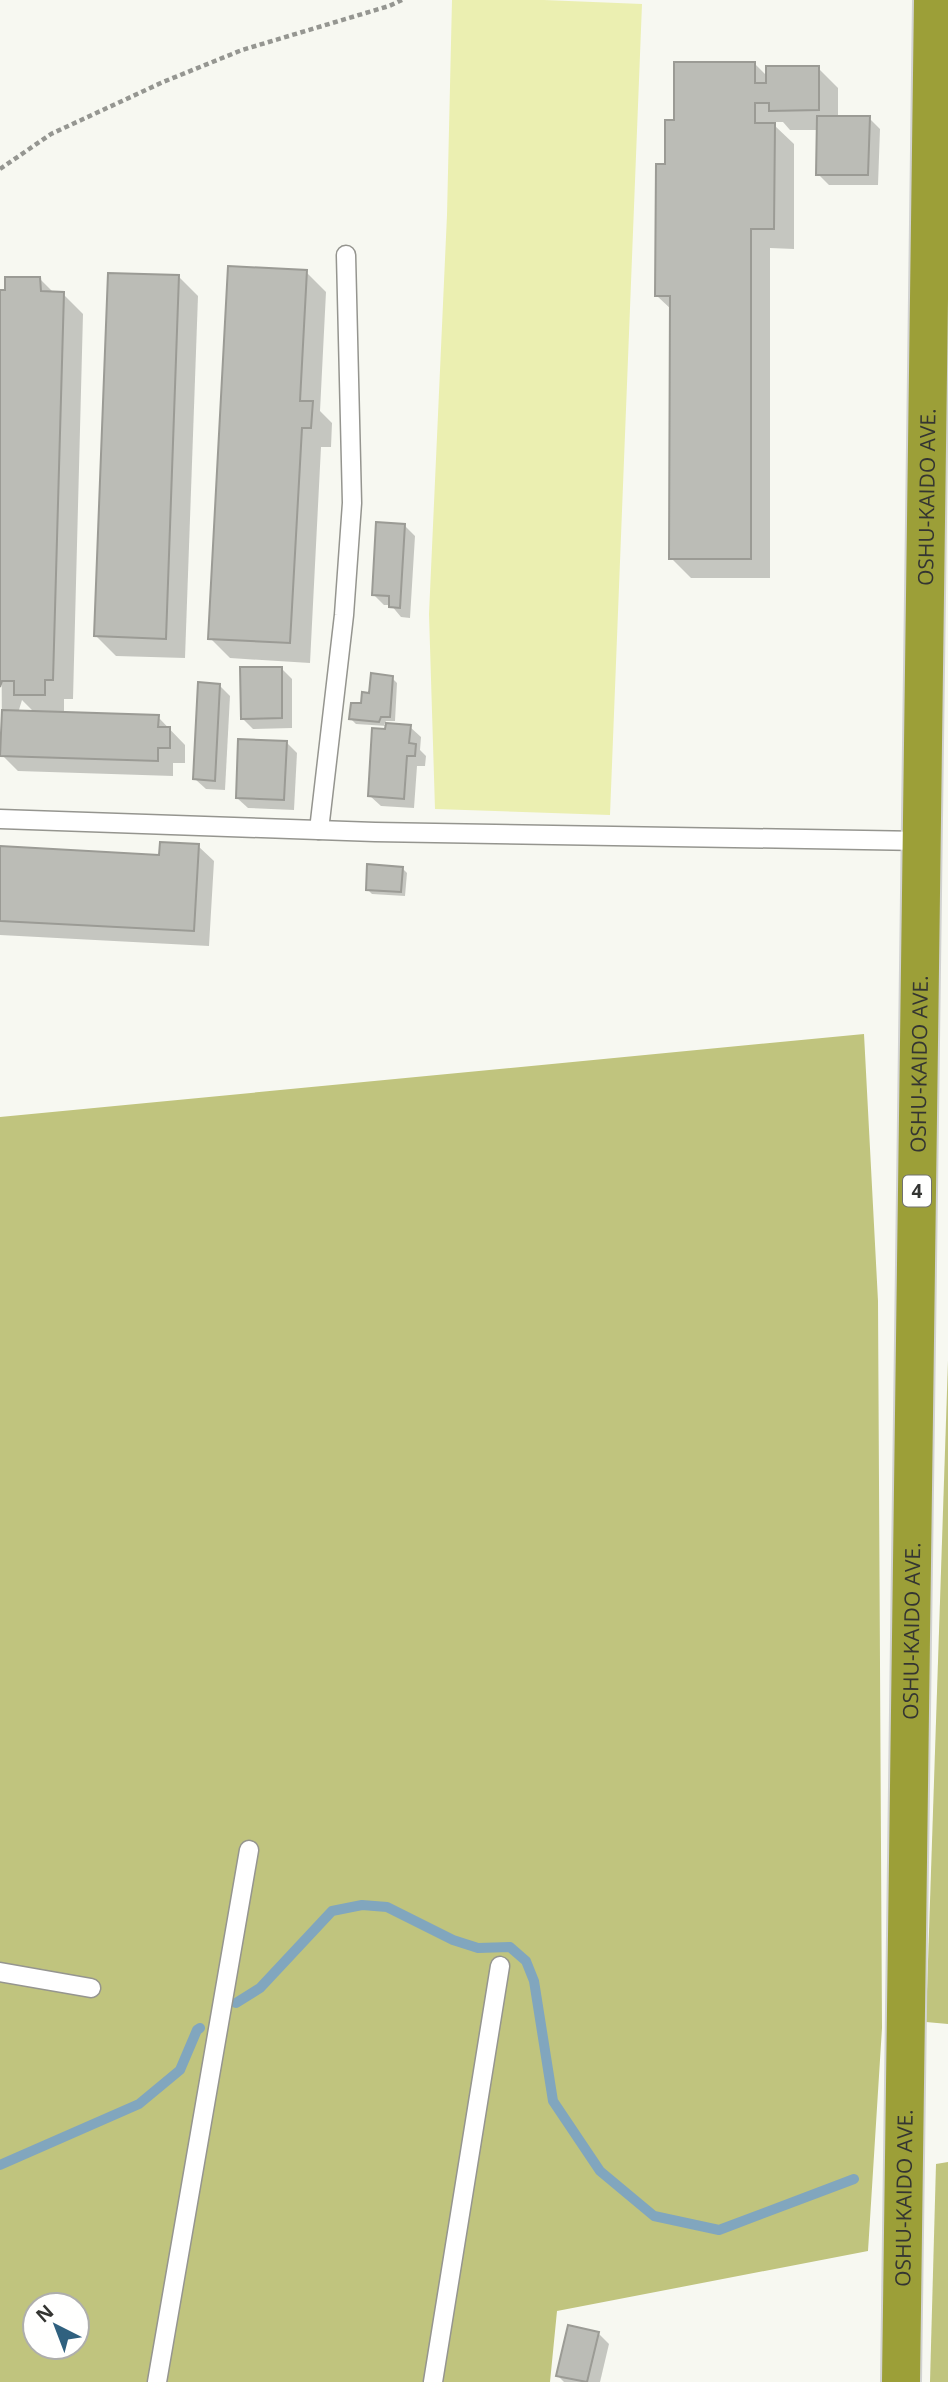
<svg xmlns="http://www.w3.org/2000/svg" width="948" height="2382" viewBox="0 0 948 2382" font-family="'Open Sans',sans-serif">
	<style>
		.green { fill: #ebefb1 }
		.forest { fill: #c0c47e; fill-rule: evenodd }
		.shadow { fill: #0003; fill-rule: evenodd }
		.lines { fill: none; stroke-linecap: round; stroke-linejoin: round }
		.stream { stroke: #81a6be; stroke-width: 10 }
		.building { fill: #bbbcb6; stroke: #9b9b95; stroke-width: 2 }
		.lane-casing { stroke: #95958f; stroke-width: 21 }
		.highway-casing { stroke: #d2d3d2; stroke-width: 42 }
		.path { stroke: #959691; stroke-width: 4.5; stroke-dasharray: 5 3.5; stroke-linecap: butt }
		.lane { stroke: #fff; stroke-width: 18 }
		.highway { stroke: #9c9f38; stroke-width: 38 }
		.labels { text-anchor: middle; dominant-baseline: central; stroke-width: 7; stroke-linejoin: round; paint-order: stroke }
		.shield { fill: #fffffe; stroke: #71726f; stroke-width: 2 }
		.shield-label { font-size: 19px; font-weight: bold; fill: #343532 }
		.street-label { font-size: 21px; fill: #343532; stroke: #fffffe }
	</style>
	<rect width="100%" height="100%" fill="#f7f8f1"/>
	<path class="green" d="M452,0h92l98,4 -32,811 -175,-6 -6,-195 18,-399z"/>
	<g class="forest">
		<path d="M864,1034l14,267 4,727 -14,223 -311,60 -7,71h-550v-1265zM35,2305h42v42h-42z"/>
		<path d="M948,1361v663l-22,-2z"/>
		<path d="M948,2162v220h-18l6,-218z"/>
	</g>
	<g class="shadow">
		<path d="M754,63l14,14 50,-9 20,20v30h31l11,11 -2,56h-49l-11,-11 1,-44h-29l-7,-8h-9v3l20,19v105l-24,-1v330h-79l-20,-20 1,-248 -15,-14 10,-130 9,-45z"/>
		<path d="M306,272l20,20 -6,119 12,12 -1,24h-10l-11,216 -80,-5 -20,-20z"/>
		<path d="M178,276l20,20 -13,362 -69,-2 -20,-20z"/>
		<path d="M40,279l15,15h8l20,20 -10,385h-9v15l94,3 27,28v18h-12v13l-155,-5 -16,-16 -2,-464 7,1zM22,700l13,13h-17z"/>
		<path d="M405,526l10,10 -5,82 -9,-1 -10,-12h-7l-11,-11z"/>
		<path d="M281,668l11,11v49l-39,1 -11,-11z"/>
		<path d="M392,678l5,5 -2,38h-9l-2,4 26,2 11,10 -1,13 6,6 -1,10h-8l-3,42 -33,-2 -11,-10 17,-70 -31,-2 -5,-5 20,-24z"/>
		<path d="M219,685l11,11 -5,94 -19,-1 -11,-10z"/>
		<path d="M286,742l11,11 -3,57 -46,-2 -11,-10z"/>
		<path d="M198,846l16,15 -5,85 -209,-11v-87l161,9z"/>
		<path d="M402,868l5,5 -2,23 -33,-2 -5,-5z"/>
		<path d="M598,2333l11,11 -9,38h-36l-6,-6z"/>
	</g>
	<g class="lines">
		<g class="stream">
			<path d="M236,2003l24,-15 72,-77 30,-6 25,2 66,33 25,8 32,-1 16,14 8,20 19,120 47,70 54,45 65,14 135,-51"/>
			<path d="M0,2165l139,-61 41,-34 17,-40 3,-2"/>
		</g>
	</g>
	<g class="building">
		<path d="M674,62h81v21h11v-17h53v44l-50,1v-8h-14v20h20l-1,106h-23v330h-82l1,-263h-15l1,-132h9v-44h9z"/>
		<path d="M817,116h53l-2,59h-52z"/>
		<path d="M228,266l79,4 -7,131h13l-2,27h-9l-12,215 -82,-4z"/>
		<path d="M108,273l71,2 -13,364 -72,-3z"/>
		<path d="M5,277h35l1,14 23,1 -11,388h-8v15h-31v-14h-12l-2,6v-397h5z"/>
		<path d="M376,522l29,2 -5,84 -11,-1v-11l-17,-1z"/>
		<path d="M240,667h42v51l-41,1z"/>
		<path d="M371,673l22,3 -3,41h-9l-2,5 -30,-3 2,-16h10l1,-11 7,1z"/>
		<path d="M198,682l22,2 -5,97 -22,-2z"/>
		<path d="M2,710l157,5 -1,12h12v21h-12v13l-158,-5z"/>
		<path d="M386,723l25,2 -2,18 7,1 -1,12h-8l-3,43 -36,-3 4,-68 13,1z"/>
		<path d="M238,739l49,2 -3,59 -48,-2z"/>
		<path d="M160,842l39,2 -5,87 -194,-10v-75l159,9z"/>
		<path d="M367,864l36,3 -2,25 -35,-2z"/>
		<path d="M568,2325l31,7 -12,50 -31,-6z"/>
	</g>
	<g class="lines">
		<g class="lane-casing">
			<g id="lane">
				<path d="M0,819l375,13 547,9"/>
				<path d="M319,830l25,-215 8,-112 -6,-248"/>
				<path d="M0,1972l91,16"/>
				<path d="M157,2382l92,-532"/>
				<path d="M433,2382l67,-416"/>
			</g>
		</g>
		<g class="highway-casing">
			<g id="highway">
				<path id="s1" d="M901,2382l32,-2382"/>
			</g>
		</g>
		<path class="path" d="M0,169l51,-35 112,-52 79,-32 147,-44 13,-6"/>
		<use href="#lane" class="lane"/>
		<use href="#highway" class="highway"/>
	</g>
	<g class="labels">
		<rect class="shield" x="903" y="1175.5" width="28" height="31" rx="5"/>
		<g class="shield-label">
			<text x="917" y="1191">4</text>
		</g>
		<g class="street-label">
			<text stroke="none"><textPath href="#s1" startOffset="1885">OSHU-KAIDO AVE.</textPath></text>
			<text stroke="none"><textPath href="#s1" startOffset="1318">OSHU-KAIDO AVE.</textPath></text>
			<text stroke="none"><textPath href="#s1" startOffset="751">OSHU-KAIDO AVE.</textPath></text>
			<text stroke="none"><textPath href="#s1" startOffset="184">OSHU-KAIDO AVE.</textPath></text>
		</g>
	</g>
	<g transform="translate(56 2326) rotate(318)"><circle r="33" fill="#fffffe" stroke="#aeaeac" stroke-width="2"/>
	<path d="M0-5L12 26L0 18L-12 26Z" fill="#30617f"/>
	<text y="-10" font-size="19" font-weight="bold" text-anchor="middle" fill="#343532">N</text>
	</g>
</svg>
